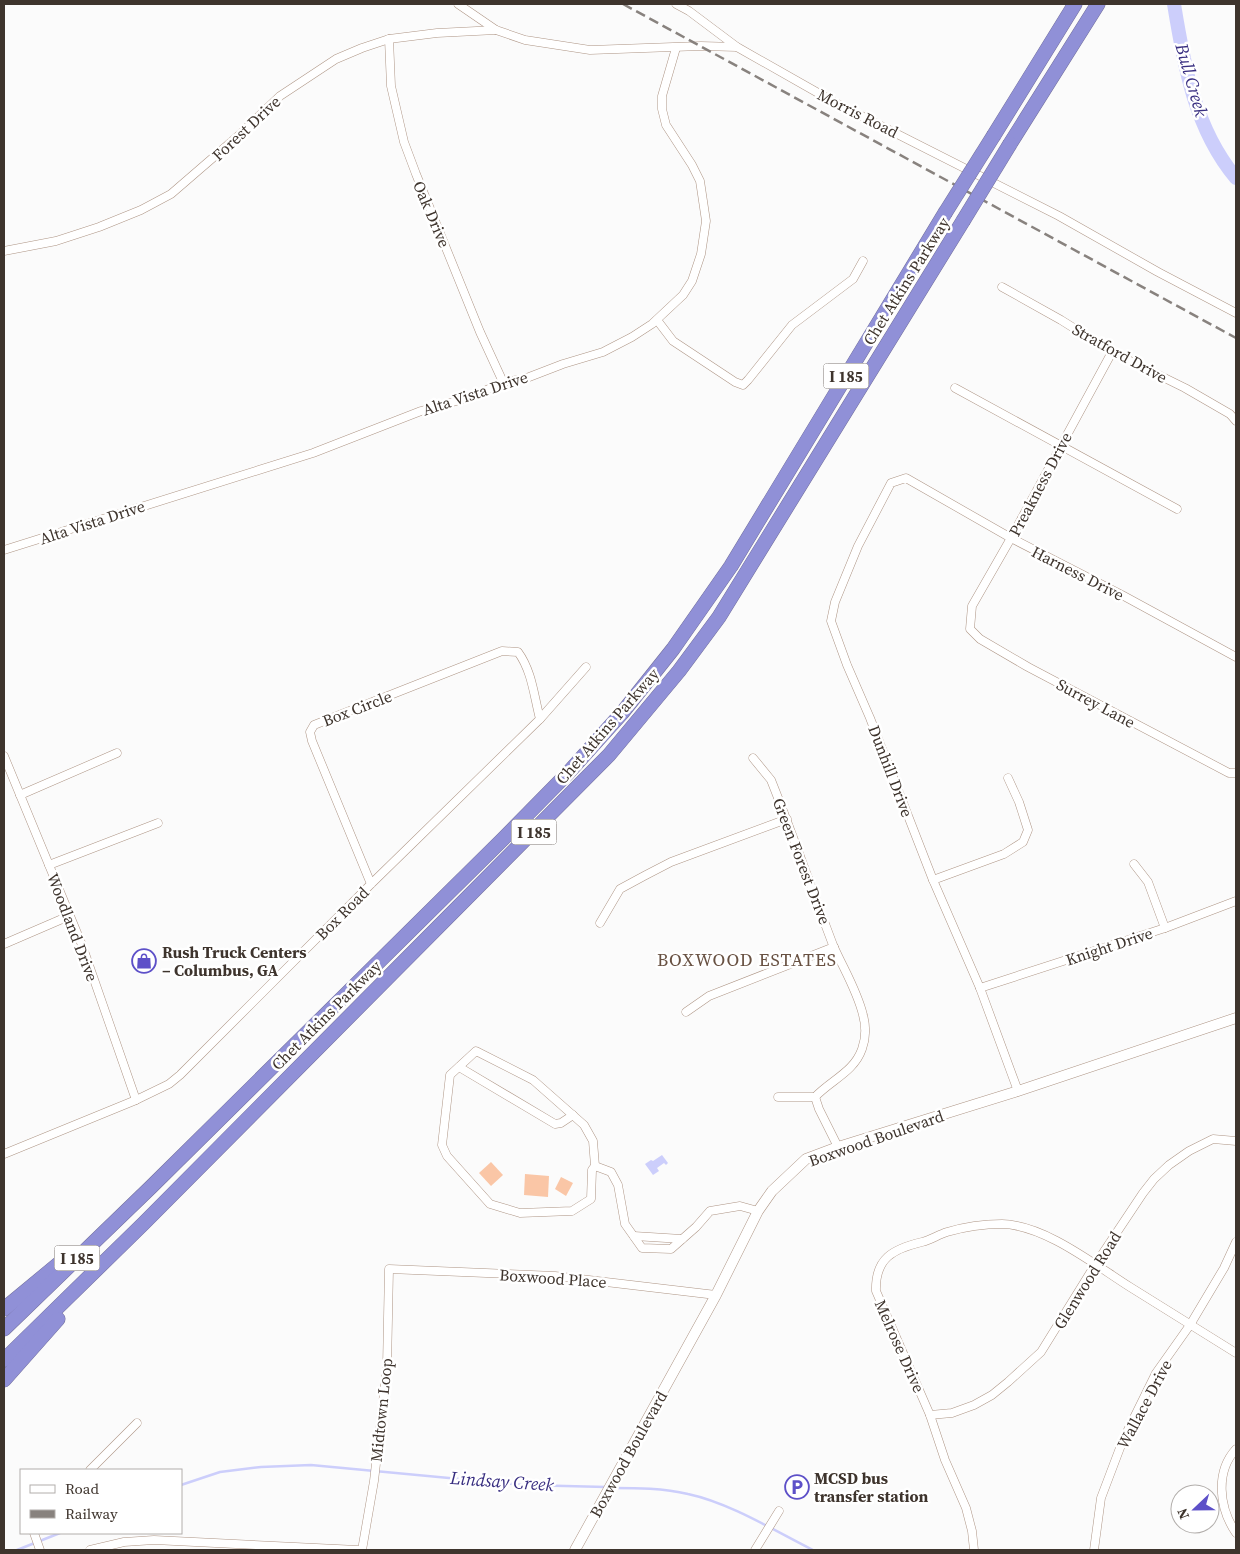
<svg xmlns="http://www.w3.org/2000/svg" width="1240" height="1554" viewBox="0 0 1240 1554" font-family="'Source Serif 4',serif">
	<style>
		.green { fill: #fac6a6 }
		.water { fill: #cccefb }
		.lines { fill: none; stroke-linecap: round; stroke-linejoin: round }
		.stream { stroke: #cccefb; stroke-width: 2.5 }
		.river { stroke: #cccefb; stroke-width: 14 }
		.minor-casing { stroke: #ae9585; stroke-width: 9 }
		.tertiary-casing { stroke: #ae9585; stroke-width: 11 }
		.motorway-casing { stroke: #73709c; stroke-width: 15 }
		.minor { stroke: #fff; stroke-width: 8 }
		.tertiary { stroke: #fff; stroke-width: 10 }
		.motorway { stroke: #9090d7; stroke-width: 14 }
		.rail { stroke: #88827e; stroke-width: 2.5; stroke-dasharray: 10 5; stroke-linecap: butt }
		.motorway-bridge-casing { stroke: #73709c; stroke-width: 15; stroke-linecap: butt }
		.motorway-bridge { stroke: #9090d7; stroke-width: 14 }
		.labels { text-anchor: middle; dominant-baseline: central; stroke-width: 5; stroke-linejoin: round; paint-order: stroke }
		.shield { fill: #fff; stroke: #78716c; stroke-width: 1 }
		.shield-label { font-size: 15px; font-weight: bold; fill: #3e342d }
		.street-label { font-size: 16px; fill: #3e342d; stroke: #fff }
		.poi-label { font-size: 16px; font-weight: bold; fill: #3e342d; stroke: #fff; text-anchor: start }
		.water-label { font-size: 18px; font-style: italic; fill: #382e80; stroke: #fff }
		.neighbourhood-label { font-size: 18px; letter-spacing: 1px; fill: #685142; stroke: #fff }
	</style>
	<rect width="100%" height="100%" fill="#fbfbfb"/>
	<g class="green">
		<path d="M491,1162l12,13 -12,11 -12,-13z"/>
		<path d="M525,1174l24,2 -1,21 -24,-2z"/>
		<path d="M561,1177l12,6 -7,13 -11,-7z"/>
	</g>
	<path class="water" d="M662,1155l6,8 -2,2 -2,-2 -7,5 2,3 -6,4 -8,-11 6,-4 2,1z"/>
	<g class="lines">
		<g class="stream">
			<path d="M181,1485l39,-13 41,-5 50,-2 213,20 82,2"/>
			<path d="M612,1488c25,0 51,0 76,6 42,9 87,37 125,56"/>
			<path d="M17,1550l43,-17"/>
		</g>
		<path class="river" d="M1174,4c10,62 21,125 62,174"/>
		<g class="minor-casing">
			<g id="minor">
				<path d="M458,4l38,26 29,10 65,10 111,-4 36,1 97,55 225,114 99,56 78,41"/>
				<path d="M676,4l13,7 48,36"/>
				<path d="M389,39l2,47 13,56 12,32 64,158 23,50"/>
				<path d="M4,251l52,-10 43,-14 42,-17 30,-16 66,-57 43,-41 56,-37 26,-11 27,-9 48,-6 59,-3"/>
				<path d="M1002,287l59,33 51,32 73,36 45,26 6,7"/>
				<path d="M657,320l16,21 62,41 8,3 5,-5 44,-55 61,-46 10,-18"/>
				<path d="M1112,352l-101,186 -39,68 -2,23 10,10 48,28 201,106h7"/>
				<path d="M955,388l222,121"/>
				<path d="M4,550l309,-97 108,-42 53,-15 29,-14 21,-3 39,-15 40,-12 29,-15 20,-13 31,-29 9,-14 9,-27 5,-33 -6,-40 -8,-16 -26,-40 -4,-16v-13l14,-48"/>
				<path d="M540,719l46,-52"/>
				<path d="M4,756l78,189 54,155"/>
				<path d="M753,758l18,22c22,55 41,110 62,165 10,23 24,45 30,70 3,11 3,23 -1,34 -8,23 -31,31 -47,48"/>
				<path d="M20,795l97,-42"/>
				<path d="M1134,864l14,18 17,46"/>
				<path d="M49,865l109,-42"/>
				<path d="M933,880l71,-26 19,-12 5,-12 -9,-28 -11,-24"/>
				<path d="M600,923l20,-34 24,-13 27,-14 116,-43"/>
				<path d="M4,944l65,-28"/>
				<path d="M980,988l185,-60 71,-27"/>
				<path d="M686,1012l23,-16 125,-49"/>
				<path d="M476,1051l57,29 51,45 9,16 2,25 -3,4 -1,29 -19,12 -52,2 -30,-9 -43,-48 -5,-11 8,-70z"/>
				<path d="M459,1067l96,57 6,-1 12,-8"/>
				<path d="M1018,1091l-38,-103 -47,-108 -63,-162 -23,-53 -16,-44 4,-19 23,-56 33,-63 15,-5 105,60 111,57 114,62"/>
				<path d="M778,1097h37"/>
				<path d="M815,1097l4,12 19,38"/>
				<path d="M4,1154l132,-54 33,-16 11,-9 191,-191 169,-165c-6,-23 -8,-48 -22,-67l-16,-1 -188,74 -4,7 2,9 59,143"/>
				<path d="M595,1166l16,6 7,13 7,39 17,24 29,1 25,-22 14,-16 30,-5 18,5"/>
				<path d="M634,1236l48,3"/>
				<path d="M930,1415l22,-2 22,-8 18,-10 16,-13 33,-30 54,-87 48,-72 11,-14 15,-14 20,-14 24,-12 23,2"/>
				<path d="M1236,1449c-21,23 -17,59 0,84"/>
				<path d="M90,1470l47,-47"/>
				<path d="M34,1533l6,17"/>
				<path d="M90,1550l34,-8 30,-2 204,10"/>
				<path d="M362,1550l12,-69 13,-114 2,-98 166,7 161,19"/>
				<path d="M755,1550l24,-39"/>
				<path d="M974,1550l-2,-19 -6,-23 -21,-48 -15,-45 -54,-124c-1,-33 17,-42 46,-49 8,-2 16,-7 25,-10 17,-5 37,-8 55,-8 43,1 93,41 128,63 35,22 71,44 106,66"/>
				<path d="M1094,1550l7,-52 22,-58 33,-67 34,-48 34,-57 12,-26"/>
			</g>
		</g>
		<g class="tertiary-casing">
			<path id="tertiary" d="M575,1550l141,-255 42,-84 14,-20 34,-32 32,-12 180,-56 218,-73"/>
		</g>
		<g class="motorway-casing">
			<g id="motorway">
				<path d="M994,135l81,-131"/>
				<path d="M1010,144l88,-140"/>
				<path d="M4,1309l64,-53"/>
				<path d="M4,1329l147,-142 352,-348 65,-66 54,-60 51,-64 58,-83 214,-353"/>
				<path d="M4,1360l140,-137 465,-468 70,-84 40,-54 244,-396"/>
				<path d="M4,1380l54,-61"/>
			</g>
		</g>
		<use href="#minor" class="minor"/>
		<use href="#tertiary" class="tertiary"/>
		<use href="#motorway" class="motorway"/>
		<path class="rail" d="M623,4l613,334"/>
		<g class="motorway-bridge-casing">
			<g id="motorway-bridge">
				<path d="M945,213l49,-78"/>
				<path d="M963,221l47,-77"/>
			</g>
		</g>
		<use href="#motorway-bridge" class="motorway-bridge"/>
	</g>
	<defs>
		<g id="shop-ring" transform="scale(1.25)"><circle r="9.5" fill="#fff" stroke="#5d50c8" stroke-width="1.5"/><path d="M-5-2.5h2.3a2.7 3.5 0 0 1 5.4 0H5L5.5 6h-11ZM-1.5-2.5h3a1.5 2.3 0 0 0-3 0Z" fill="#5d50c8"/></g>
		<g id="parking-ring" transform="scale(1.25)"><circle r="9.5" fill="#fff" stroke="#5d50c8" stroke-width="1.5"/><path d="M-3.5-5.5H1a3.5 3.5 0 0 1 0 7H-1V5.5H-3.5ZM-1-3.4V-.6H.8a1.4 1.4 0 0 0 0-2.8Z" fill="#5d50c8"/></g>
	</defs>
	<g fill-rule="evenodd">
		<use href="#shop-ring" x="144" y="961"/>
		<use href="#parking-ring" x="797" y="1487"/>
	</g>
	<g class="labels">
		<g class="shield">
			<rect x="823.5" y="363.5" width="45" height="25" rx="4"/>
			<rect x="511.5" y="819.5" width="45" height="25" rx="4"/>
			<rect x="54.5" y="1245.5" width="45" height="25" rx="4"/>
		</g>
		<g class="shield-label">
			<text x="846" y="376">I 185</text>
			<text x="534" y="832">I 185</text>
			<text x="77" y="1258">I 185</text>
		</g>
		<g class="street-label">
			<text transform="translate(858 113) rotate(27)">Morris Road</text>
			<text transform="translate(246 128) rotate(-43)">Forest Drive</text>
			<text transform="translate(432 214) rotate(67)">Oak Drive</text>
			<text transform="translate(906 281) rotate(-58)">Chet Atkins Parkway</text>
			<text transform="translate(1120 353) rotate(29)">Stratford Drive</text>
			<text transform="translate(475 393) rotate(-18)">Alta Vista Drive</text>
			<text transform="translate(1040 484) rotate(-62)">Preakness Drive</text>
			<text transform="translate(92 522) rotate(-18)">Alta Vista Drive</text>
			<text transform="translate(1078 573) rotate(27)">Harness Drive</text>
			<text transform="translate(1096 703) rotate(28)">Surrey Lane</text>
			<text transform="translate(357 708) rotate(-21)">Box Circle</text>
			<text transform="translate(607 726) rotate(-49)">Chet Atkins Parkway</text>
			<text transform="translate(891 771) rotate(69)">Dunhill Drive</text>
			<text transform="translate(802 861) rotate(69)">Green Forest Drive</text>
			<text transform="translate(342 913) rotate(-45)">Box Road</text>
			<text transform="translate(73 927) rotate(69)">Woodland Drive</text>
			<text transform="translate(1109 946) rotate(-18)">Knight Drive</text>
			<text transform="translate(326 1015) rotate(-45)">Chet Atkins Parkway</text>
			<text transform="translate(876 1138) rotate(-19)">Boxwood Boulevard</text>
			<text transform="translate(553 1278) rotate(4)">Boxwood Place</text>
			<text transform="translate(1087 1280) rotate(-58)">Glenwood Road</text>
			<text transform="translate(900 1346) rotate(66)">Melrose Drive</text>
			<text transform="translate(1144 1404) rotate(-62)">Wallace Drive</text>
			<text transform="translate(381 1410) rotate(-84)">Midtown Loop</text>
			<text transform="translate(628 1454) rotate(-61)">Boxwood Boulevard</text>
		</g>
		<g class="poi-label">
			<text x="162" y="952">Rush Truck Centers<tspan x="162" dy="18">– Columbus, GA</tspan></text>
			<text x="814" y="1478">MCSD bus<tspan x="814" dy="18">transfer station</tspan></text>
		</g>
		<g class="water-label">
			<text transform="translate(1192 80) rotate(74)">Bull Creek</text>
			<text transform="translate(502 1481) rotate(4)">Lindsay Creek</text>
		</g>
		<g class="neighbourhood-label">
			<text x="747" y="959">BOXWOOD ESTATES</text>
		</g>
	</g>
	<rect width="1240" height="1554" fill="none" stroke="#3e342d" stroke-width="10"/>
	<rect x="20" y="1469" width="162" height="65" fill="#ffffff" stroke="#b2aeab"/>
	<rect x="30" y="1485" width="25" height="8" fill="#ffffff" stroke="#b2aeab"/>
	<text x="65" y="1494" font-size="15" fill="#3e342d">Road</text>
	<rect x="30" y="1510" width="25" height="8" fill="#88827e" stroke="#b2aeab"/>
	<text x="65" y="1519" font-size="15" fill="#3e342d">Railway</text>
	<g transform="translate(1195 1509) rotate(248)"><circle r="24" fill="#ffffff" stroke="#b2aeab"/>
	<path d="M0-4L9 19L0 12L-9 19Z" fill="#5d50c8"/>
	<text y="-8" font-size="14" font-weight="bold" text-anchor="middle" fill="#3e342d">N</text>
	</g>
</svg>
